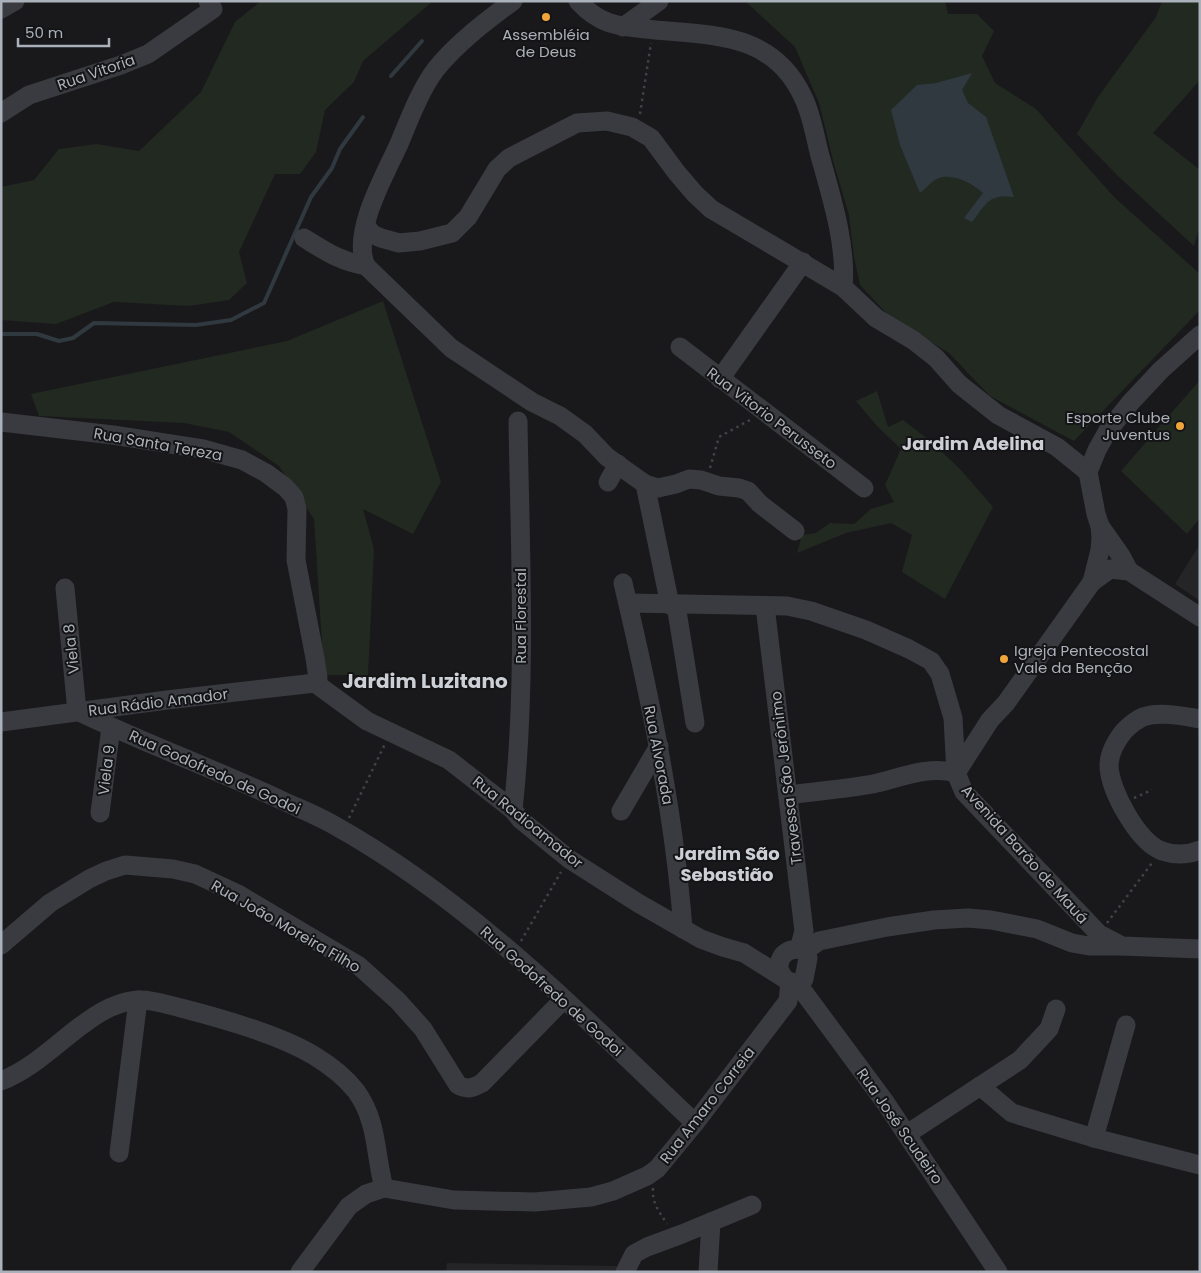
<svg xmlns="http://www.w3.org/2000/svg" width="1201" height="1273" viewBox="0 0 1201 1273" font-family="Poppins,sans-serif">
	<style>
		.built { fill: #252528 }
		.green { fill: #212921 }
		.water { fill: #2f393f }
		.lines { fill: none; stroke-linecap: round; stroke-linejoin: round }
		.stream { stroke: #2f393f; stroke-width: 4 }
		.path { stroke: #404247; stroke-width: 2.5; stroke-dasharray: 2.5 4; stroke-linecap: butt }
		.minor { stroke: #3a3b40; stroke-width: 19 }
		.poi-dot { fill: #f0a53b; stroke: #141416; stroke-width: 2 }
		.labels { text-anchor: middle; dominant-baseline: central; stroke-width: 4; stroke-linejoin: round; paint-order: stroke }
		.poi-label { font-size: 15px; fill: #abb1ba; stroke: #141416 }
		.street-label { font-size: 15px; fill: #abb1ba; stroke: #141416 }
		.quarter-label { font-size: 18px; font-weight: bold; fill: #ccd0d6; stroke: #141416 }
		.district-label { font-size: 20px; font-weight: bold; fill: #ccd0d6; stroke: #141416 }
	</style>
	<rect width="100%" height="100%" fill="#19191b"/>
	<g class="built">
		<path d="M1200,544v57l-25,-17z"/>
		<path d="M447,1263l170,3 -1,6h-170z"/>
	</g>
	<g class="green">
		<path d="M261,1h172l-70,60 -9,21 -29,28 -9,42 -16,22h-25l-36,78 8,31 -18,17 -40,6 -75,-4 -58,22 -55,-4v-133l33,-7 25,-31 38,-5 42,7 62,-59 34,-70z"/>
		<path d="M745,1h200l3,13h29l17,17 -12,25 13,27 41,26 78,88 86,77v36l-126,131 -84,-45 -41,-43 -59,-36 -30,-32 -6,-28 -5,-42 -15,-51 -15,-61 -24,-56z"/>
		<path d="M1162,1h38v79l-47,53 47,37v56l-6,20 -76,-70 -41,-42 21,-37 58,-80z"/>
		<path d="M383,301l58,181 -28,52 -50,-25 11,40 -6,126h-44l-10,-156 -35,-53 -50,-34 -45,-9 -145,-7 -8,-22 256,-53z"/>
		<path d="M1200,380v138l-13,16 -66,-63z"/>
		<path d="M877,391l11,36 15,-7 26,20 31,29 33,38 -48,92 -43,-27 10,-37 -21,-12 -45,10 -49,20 5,-18 14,-2 14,-10 24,1 17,-15 23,-7 -9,-17 16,-36 -25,-24 -20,-24z"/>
	</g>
	<path class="water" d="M972,73l-10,17 6,13 18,14 28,80c-26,-3 -27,6 -42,25l-8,-4 19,-25c-11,-10 -33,-22 -48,-13 -5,3 -10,9 -15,13l-20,-48 -9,-35 26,-25 19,-2z"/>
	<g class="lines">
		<g class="stream">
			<path d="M391,76l31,-35"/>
			<path d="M1,334h36l22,7 14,-3 21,-15 102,2 35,-5 33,-17 47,-106 21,-29 8,-19 23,-32"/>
		</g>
		<g class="path">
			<path d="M640,114l11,-71"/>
			<path d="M710,468l9,-31 31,-17"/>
			<path d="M1134,798l18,-8"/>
			<path d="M349,818l36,-74"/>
			<path d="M1107,923l45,-60"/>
			<path d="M521,941l40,-69"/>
			<path d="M653,1188c-1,16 6,23 14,36"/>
		</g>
		<g class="minor">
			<path d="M513,1c-27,20 -56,42 -77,68 -16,21 -27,51 -37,75 -14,31 -48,89 -33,122l85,82 81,54 28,14 25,18 22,23 38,27 13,4 18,-4 13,-5 12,1 18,6 20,2 9,3 12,13 35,27"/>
			<path d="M578,1c21,23 38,25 68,28 63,7 126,1 157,68 9,18 12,40 17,59 11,39 27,90 23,131"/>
			<path d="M1,9l14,-8"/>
			<path d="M623,27l36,-26"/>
			<path d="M1,113l28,-18 92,-30 27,-11 65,-45 -5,-8"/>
			<path d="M366,226l6,8 9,4 18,5 21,-2 32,-8 16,-16 29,-48 12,-11 68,-35 30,-2 25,6 19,11 26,35 18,21 16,15 132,78 33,31 37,22 23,18 23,26 39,31 59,32 31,25"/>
			<path d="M304,238c23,14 35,23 62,28"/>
			<path d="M1200,335l-39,35 -30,32 -24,30 -10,18 -9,22 8,42 4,12 1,12 -1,12 -8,32 -86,121 -16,17 -34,53 8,19 135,142 23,12 78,3"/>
			<path d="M680,347l184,141"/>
			<path d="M720,379l83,-117"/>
			<path d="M1,422l112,13 90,14 39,11 24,13 19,14 9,10 3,12 -1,51 19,98 3,20 -3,5"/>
			<path d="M608,482l10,-18"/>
			<path d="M645,484l25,121"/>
			<path d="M1100,526l21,30 8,15"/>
			<path d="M1092,582l18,-13 19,2 71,46"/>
			<path d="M623,583c27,114 51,228 60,346"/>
			<path d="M65,588l12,123c67,32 137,58 204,89 17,8 35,15 51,24 139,77 249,191 363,299"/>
			<path d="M628,603l159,3 24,5 55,19 43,19 22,12 9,13 13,44 3,55c-27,-8 -56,5 -83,11 -28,5 -56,7 -84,11"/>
			<path d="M676,605l19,118"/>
			<path d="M765,606l39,325 -5,18"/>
			<path d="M315,683l52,38 82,39 64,50 8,10 48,39 69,44 63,36 22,8 21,6 46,29 7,1 7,-4 4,-21 -3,-7"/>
			<path d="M1200,719c-18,-3 -40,-8 -57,-2 -7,3 -14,9 -19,14 -8,10 -15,21 -15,35 1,25 29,76 53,85 12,4 26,4 38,-1"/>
			<path d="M1,722l166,-22 148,-17"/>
			<path d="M513,810c14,-129 7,-260 5,-389"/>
			<path d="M621,811l38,-65"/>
			<path d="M100,813l11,-86"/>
			<path d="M1,945l49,-42 39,-24 17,-8 19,-6 48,4 22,5 43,20 121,72 39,35 25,28 35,56c9,5 15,3 24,-2l82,-84"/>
			<path d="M805,951l14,-10 68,-14 47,-7 34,-2 23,2 46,9 35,14 17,3h31"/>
			<path d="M784,978c-6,-8 -7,-14 -1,-23 6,-6 14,-7 22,-4"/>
			<path d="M797,983l88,119 113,170"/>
			<path d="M1,1081c31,-12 55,-37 81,-56 10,-7 20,-15 32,-19 7,-3 18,-6 26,-6 14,0 28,5 41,8 39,10 97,26 132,47 15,9 32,22 43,36 22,30 19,64 28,97"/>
			<path d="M980,1086l32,27 82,25 106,27"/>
			<path d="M907,1134l113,-74 29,-31 7,-20"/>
			<path d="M1094,1138l32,-113"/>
			<path d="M119,1153l19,-153"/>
			<path d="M300,1272l49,-66 17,-12 18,-6 70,12 81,2 56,-5 22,-6 34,-15 10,-7 38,-46 93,-122 2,-19"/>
			<path d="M625,1272l9,-18 13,-7 35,-13 70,-29"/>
			<path d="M708,1272l3,-50"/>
		</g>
	</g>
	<g class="poi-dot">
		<circle cx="546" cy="17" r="5"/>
		<circle cx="1180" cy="426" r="5"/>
		<circle cx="1004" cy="659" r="5"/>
	</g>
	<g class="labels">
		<g class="poi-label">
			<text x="546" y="34">Assembléia<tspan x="546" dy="17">de Deus</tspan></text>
			<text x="1170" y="417" text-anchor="end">Esporte Clube<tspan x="1170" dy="17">Juventus</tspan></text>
			<text x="1014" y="650" text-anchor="start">Igreja Pentecostal<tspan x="1014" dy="17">Vale da Benção</tspan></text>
		</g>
		<g class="street-label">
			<text transform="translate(96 72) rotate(-19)">Rua Vitoria</text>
			<text transform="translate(772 418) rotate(37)">Rua Vitorio Perusseto</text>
			<text transform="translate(158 444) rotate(10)">Rua Santa Tereza</text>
			<text transform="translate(520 616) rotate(-90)">Rua Florestal</text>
			<text transform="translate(71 649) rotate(-96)">Viela 8</text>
			<text transform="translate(158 702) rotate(-7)">Rua Rádio Amador</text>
			<text transform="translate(659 755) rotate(79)">Rua Alvorada</text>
			<text transform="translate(106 770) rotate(-83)">Viela 9</text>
			<text transform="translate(215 772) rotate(24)">Rua Godofredo de Godoi</text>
			<text transform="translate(786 778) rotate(-97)">Travessa São Jerônimo</text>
			<text transform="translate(528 822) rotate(39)">Rua Radioamador</text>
			<text transform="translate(1025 854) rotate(48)">Avenida Barão de Mauá</text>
			<text transform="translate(286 926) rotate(30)">Rua João Moreira Filho</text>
			<text transform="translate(552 991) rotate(42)">Rua Godofredo de Godoi</text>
			<text transform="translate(707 1105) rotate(-52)">Rua Amaro Correia</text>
			<text transform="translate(900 1126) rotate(55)">Rua José Scudeiro</text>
		</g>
		<g class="quarter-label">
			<text x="973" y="443">Jardim Adelina</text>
			<text x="727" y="853">Jardim São<tspan x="727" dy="21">Sebastião</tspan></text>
		</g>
		<g class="district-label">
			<text x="425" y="681">Jardim Luzitano</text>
		</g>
	</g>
	<rect width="1201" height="1273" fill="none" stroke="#abb1ba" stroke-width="5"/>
	<path d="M18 38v8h91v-8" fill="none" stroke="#abb1ba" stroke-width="2.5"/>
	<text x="25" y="38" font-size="15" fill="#abb1ba" stroke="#141416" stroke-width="4" paint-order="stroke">50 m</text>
</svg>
